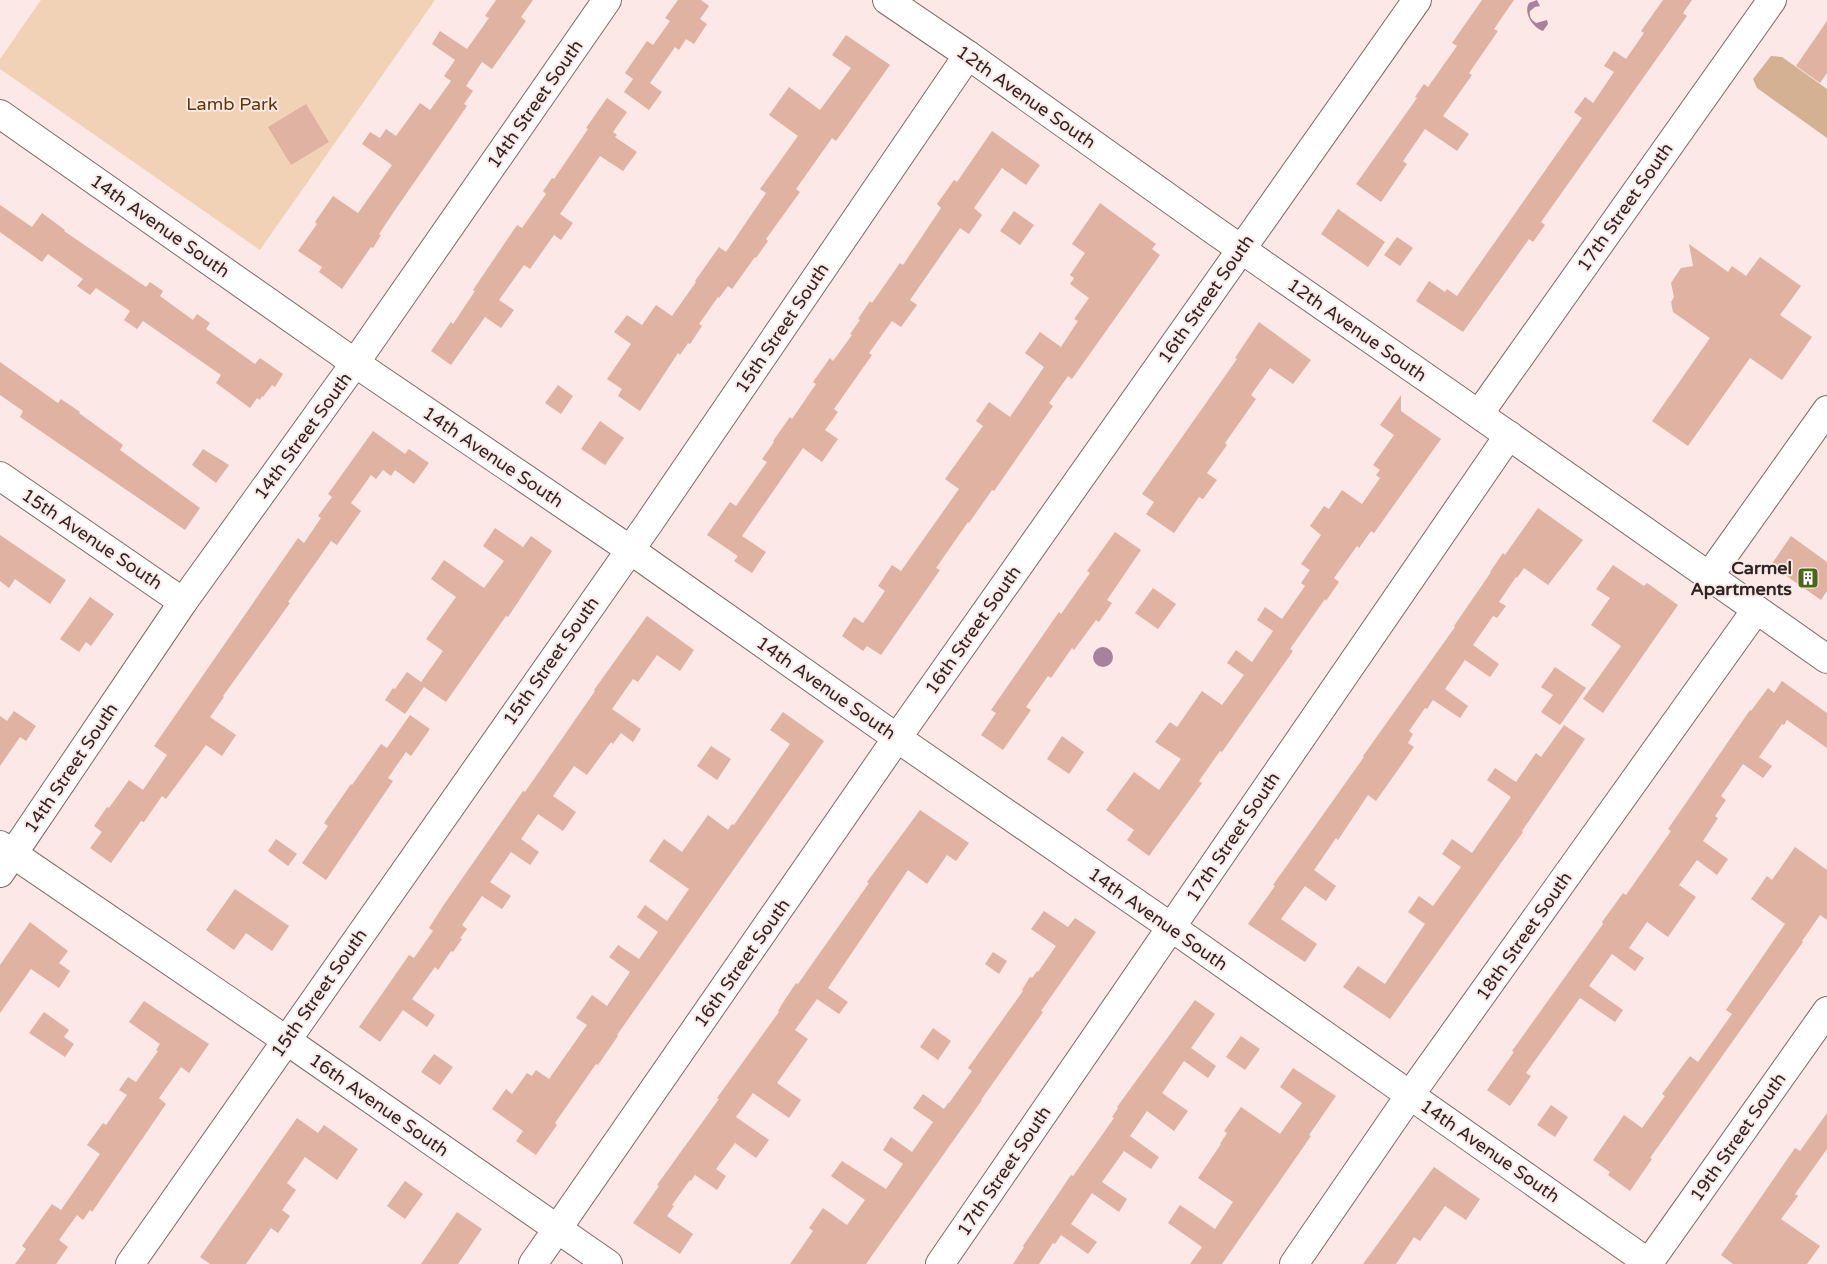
<svg xmlns="http://www.w3.org/2000/svg" width="1827" height="1264" viewBox="0 0 1827 1264" font-family="'Varela Round',sans-serif">
	<style>
		.green { fill: #f2d2b7 }
		.forest { fill: #d3b192 }
		.water { fill: #a7829d }
		.building { fill: #dfb2a1 }
		.lines { fill: none; stroke-linecap: round; stroke-linejoin: round }
		.minor-casing { stroke: #806a69; stroke-width: 30 }
		.minor { stroke: #fff; stroke-width: 28 }
		.labels { text-anchor: middle; dominant-baseline: central; stroke-width: 4; stroke-linejoin: round; paint-order: stroke }
		.street-label { font-size: 18px; fill: #2e2524; stroke: #fce8e7 }
		.park-label { font-size: 18px; fill: #633700; stroke: #fce8e7 }
		.poi-label { font-size: 18px; font-weight: bold; fill: #2e2524; stroke: #fce8e7; text-anchor: end }
	</style>
	<rect width="100%" height="100%" fill="#fce8e7"/>
	<path class="green" d="M41,0h394l-175,250 -260,-181v-10z"/>
	<path class="forest" d="M1771,56l11,1 45,32v49l-70,-50 -4,-9z"/>
	<g class="water">
		<path d="M1537,0l3,6 -5,1 -5,4c-1,6 1,8 6,12l11,-3 1,4 -5,7c-10,-3 -20,-18 -14,-28z"/>
		<circle cx="1103" cy="657" r="10"/>
	</g>
	<g class="building">
		<path d="M496,0h37l-12,17 5,4 -34,48 -10,-7 -16,24 7,5 -9,13 3,2 -74,107 -14,21 2,1 -8,13 -2,-1 -29,42 -23,-17 3,-5 -24,-16 19,-27 -2,-2 18,-26 25,17 34,-48 -30,-21 8,-12 10,6 6,-9 10,7 24,-33 10,7 21,-29 -7,-5 11,-16 -23,-16 8,-13 27,18 22,-31 -4,-2z"/>
		<path d="M678,0h23l8,6 -9,13 7,5 -13,20 -8,-5 -7,11 -4,-3 -25,36 12,9 -13,18 -25,-18 9,-13 -8,-6 22,-32 6,4 17,-24 -5,-3z"/>
		<path d="M1482,0h32l-20,29 4,2 -29,42 3,2 -29,41 26,18 -12,17 -32,-22 -22,32 4,3 -26,38 -25,-18 61,-86 -2,-1 9,-13 4,3 29,-41 -5,-3z"/>
		<path d="M1663,0h29l-9,13 4,3 -146,206 4,3 -12,17 -4,-3 -66,93 -47,-31 13,-20 16,11 2,-3 10,7 125,-178 -8,-6 11,-15 8,6 21,-31 -10,-6 10,-15 12,8 18,-26 -3,-2z"/>
		<path d="M1827,21v52l-7,10 -24,-17z"/>
		<path d="M846,35l44,30 -54,76 -4,-3 -36,51 4,3 -34,47 2,2 -12,17 -1,-1 -23,32 -4,-3 -9,12 -1,-1 -19,27 3,2 -12,18 -2,-1 -8,12 -2,-2 -38,58 -22,-15 4,-7 -15,-10 24,-35 -17,-12 13,-17 15,10 14,-20 16,11 24,-34 -1,-1 24,-34 7,5 40,-59 -6,-4 38,-53 -29,-21 20,-28 31,23 31,-42 -19,-13z"/>
		<path d="M607,98l20,14 -14,20 4,3 -2,2 22,15 -14,19 -23,-15 -40,58 13,9 -12,17 -7,-5 -24,34 -6,-4 -25,35 15,10 -13,18 -16,-11 -34,48 -20,-14 20,-29 2,2 22,-33 -2,-1 44,-65 5,3 24,-34 -3,-3 9,-13 2,1 34,-50 -2,-1z"/>
		<path d="M306,104l23,38 -38,23 -23,-38z"/>
		<path d="M992,131l48,34 -14,20 -24,-17 -28,40 8,7 -13,19 -9,-6 -50,72 7,5 -16,22 -9,-6 -23,32 3,2 -38,54 4,3 -13,18 13,9 -16,23 -19,-14 -61,88 24,16 -14,21 -18,-12 4,-5 -31,-21 23,-33 6,4 31,-44 -5,-3 12,-17 -1,-1 17,-24 2,2 24,-35 -3,-2 17,-24 3,3 19,-26 -2,-1 10,-14 -2,-1 12,-18 2,2 28,-40 3,2 38,-57 -4,-4 17,-24 3,2z"/>
		<path d="M1100,203l56,41 -4,5 8,6 -88,124 -4,-3 -19,27 4,3 -59,85 -2,-1 -23,33 -1,-1 -32,46 4,2 -59,85 -14,-9 -4,5 -21,-15 12,-19 9,6 22,-32 -7,-5 14,-21 9,6 58,-82 -14,-10 38,-53 -7,-5 13,-19 21,15 34,-50 -19,-14 15,-21 21,15 17,-26 -4,-2 15,-21 -19,-14 4,-6 -4,-3 15,-22 -13,-9z"/>
		<path d="M0,205l32,22 10,-14 23,17 -1,1 82,56 4,-5 13,9 -3,5 33,24 4,-6 13,9 -4,6 49,35 5,-6 23,16 -8,13 -3,-2 -9,12 -1,-1 -2,4 -3,-2 -7,10 -34,-25 5,-8 -78,-54 -6,8 -13,-9 6,-9 -34,-23 -6,7 -13,-9 6,-7 -35,-25 -6,8 -42,-30z"/>
		<path d="M1338,209l47,33 -17,25 -47,-33z"/>
		<path d="M1014,211l20,14 -14,20 -20,-14z"/>
		<path d="M1397,237l16,11 -13,18 -16,-11z"/>
		<path d="M1689,244l39,28 4,-6 14,10 14,-19 41,29 -21,29 32,22 -30,43 -32,-22 -62,88 -36,-25 58,-83 -37,-26 -2,-10 3,-5 -3,-14 10,-15 12,-2z"/>
		<path d="M1259,322l52,38 -18,24 -23,-16 -19,27 5,4 -31,44 2,2 -20,28 10,7 -14,19 -4,-2 -25,36 -28,-19 8,-12 -12,-8 95,-135 -2,-1z"/>
		<path d="M0,362l58,41 3,-4 19,13 -1,1 44,32 -3,5 80,58 -15,22 -165,-113 3,-6 -23,-16z"/>
		<path d="M558,385l15,11 -12,18 -16,-11z"/>
		<path d="M1401,395v16l40,28 -67,94 -3,-2 -12,17 -2,-2 -23,32 5,4 -13,19 -1,-2 -35,50 3,2 -71,101 -2,-1 -21,30 3,2 -53,73 -22,-16 7,-10 -28,-20 28,-38 25,18 22,-31 -26,-17 15,-20 7,5 25,-36 20,14 22,-30 -17,-12 9,-13 16,12 21,-31 -16,-11 8,-13 17,12 23,-33 -4,-3 9,-13 -9,-6 20,-29 -11,-9 14,-20 5,3 13,-19 20,14 18,-26 -4,-3 4,-5 -7,-5 21,-30 -14,-10z"/>
		<path d="M600,421l24,17 -19,27 -24,-16z"/>
		<path d="M373,431l32,23 4,-5 20,14 -15,21 -19,-14 -4,6 -8,-6 -7,9 -5,-4 -20,28 10,8 -24,34 -6,-4 -43,61 2,1 -67,93 1,1 -14,20 26,18 -14,21 -16,-11 -40,54 -4,-3 -18,26 -3,-1 -30,42 -21,-15 12,-16 -8,-6 13,-19 2,1 20,-28 14,10 24,-35 -13,-9 144,-208 6,5 17,-25 -3,-2 14,-19 -4,-3z"/>
		<path d="M203,449l26,16 -13,18 -24,-18z"/>
		<path d="M1538,508l45,32 -35,45 -24,-17 -7,10 -1,-1 -17,25 7,4 -9,12 -4,-2 -20,29 26,19 -9,13 -25,-17 -20,29 23,17 -8,12 -27,-18 -6,9 -2,-1 -16,23 4,3 -5,9 6,4 -38,54 -8,-6 -30,45 -2,-2 -22,32 22,16 -10,15 -21,-15 -24,33 36,25 -12,18 -57,-38 27,-38 -2,-1 91,-128 -1,-1 92,-129 -1,-1 37,-54h-1l13,-19 2,2z"/>
		<path d="M495,528l28,19 8,-11 21,15 -44,66 -2,-1 -60,86 -22,-15 -19,27 -20,-14 8,-12 2,1 12,-17 14,10 22,-31 -17,-12 30,-42 -25,-18 13,-19 40,28 20,-27 -21,-15z"/>
		<path d="M1115,532l26,18 -34,50 5,3 -13,19 -3,-2 -22,30 -2,-2 -21,30 -3,-2 -22,31 5,3 -28,40 -22,-15 15,-22 -5,-3 68,-98 2,2 29,-41 -3,-2z"/>
		<path d="M0,535l66,45 -16,24 -35,-25 -6,9 -9,-7z"/>
		<path d="M1791,536l36,26v29l-6,9 -50,-35z"/>
		<path d="M1613,565l31,21 3,-3 31,22 -75,108 -20,-14 38,-53 -30,-21 19,-27 -14,-9z"/>
		<path d="M1153,588l23,16 -18,25 -23,-16z"/>
		<path d="M90,597l24,17 -23,32 -5,-4 -7,10 -19,-13z"/>
		<path d="M647,616l47,34 -14,21 -23,-16 -19,27 -5,-3 -21,30 29,20 -8,13 -12,-9 -8,11 -2,-2 -24,33 -13,-9 -21,30 23,16 -13,19 -25,-17 -17,25 18,13 -9,13 -19,-13 -21,30 21,14 -9,13 -20,-13 -20,29 5,4 -7,9 2,1 -9,13 -2,-1 -13,19 -3,-3 -23,32 23,16 -8,12 -24,-17 -23,32 -21,-15 50,-72 5,3 19,-27 -4,-3 14,-22 80,-115 2,1 70,-101 -1,-1z"/>
		<path d="M1555,667l31,21 -26,37 -19,-13 12,-17 -12,-8z"/>
		<path d="M1782,681l45,32v35l-40,-28 -3,5 -2,-1 -23,33 13,9 -9,12 -20,-14 -22,32 5,4 -11,16 3,2 -15,23 25,18 -11,16 -20,-15 -18,25 17,12 -28,40 -21,-15 -18,26 15,10 -9,13 -23,-17 -23,32 34,24 -8,12 -35,-24 -54,75 5,3 -21,30 -23,-16 27,-38 -2,-1 91,-127 -1,-2 21,-29 3,2 45,-64 -3,-2 82,-119 1,1 17,-23 6,5z"/>
		<path d="M14,711l22,15 -10,15 -6,-4 -20,29v-50l7,5z"/>
		<path d="M783,712l41,29 -207,294 1,1 -20,29 -2,-1 -41,59 2,2 -21,30 -20,-14 7,-10 -31,-22 14,-20 6,5 15,-21 5,3 4,-6 13,9 38,-54 -11,-7 16,-23 15,11 23,-34 -21,-15 9,-12 21,14 19,-27 -21,-15 8,-12 22,16 22,-32 -40,-28 15,-22 18,13 26,-37 20,15 4,-6 2,1 56,-81 -20,-14z"/>
		<path d="M410,715l20,14 -19,27 -5,-4 -18,26 5,3 -67,99 -24,-17 26,-37 -4,-3 27,-39 1,1 29,-41 6,4z"/>
		<path d="M1564,725l21,14 -63,92 1,1 -133,187 -47,-32 15,-21 27,18 40,-60 -17,-12 11,-16 14,10 28,-39 -19,-13 10,-15 20,14 39,-56 -24,-17 8,-12 21,14 20,-29 5,4z"/>
		<path d="M1062,736l22,16 -15,22 -22,-15z"/>
		<path d="M711,746l20,13 -14,21 -20,-14z"/>
		<path d="M920,810l49,33 -13,18 -9,-6 -20,29 -19,-14 -80,118 20,14 -9,12 -22,-15 -22,31 13,9 -31,44 24,17 -12,18 -36,-25 -17,24 33,23 -13,18 -21,-15 -19,26 10,7 -9,14 -22,-15 -4,6 -1,-1 -18,25 2,1 -7,10 26,18 -13,20 -47,-31 26,-37 -2,-1 62,-86 -2,-1 62,-86 -1,-1 6,-10 12,-18 2,1 71,-101 -2,-1z"/>
		<path d="M276,839l21,15 -9,12 -20,-15z"/>
		<path d="M1795,847l32,23v50l-7,-5 -18,26 1,1 -153,216 2,1 -22,32 -22,-16 2,-3 -17,-12 31,-45 18,13 23,-32 -3,-2 28,-38 8,6 34,-48 -6,-4 59,-86 -34,-25 16,-23 5,4z"/>
		<path d="M235,889l54,37 -17,25 -26,-18 -12,17 -28,-20z"/>
		<path d="M1044,911l24,16 7,-9 21,14 -55,79 2,1 -62,88h1l-116,164h-76l23,-33 -4,-3 14,-20 24,17 18,-25 -34,-24 11,-15 44,28 17,-25 -20,-14 8,-13 21,15 21,-30 -20,-14 10,-14 21,15 4,-6h1l23,-32 -4,-3 55,-77 -1,-1 8,-13 2,1 5,-7 1,1 18,-26 -25,-17z"/>
		<path d="M30,922l38,29 -9,12 11,8 -11,17 -28,-19 -31,44v-48z"/>
		<path d="M993,952l14,9 -8,13 -14,-10z"/>
		<path d="M1195,1000l20,14 -24,34 25,18 -8,12 -24,-17 -22,32 26,18 -14,20 -27,-20 -17,25 29,21 -8,12 -27,-18 -22,31 25,17 -8,13 -27,-19 -21,31 26,18 -9,12 -27,-19 -6,9 -2,-1 -14,21h-26l11,-17 -1,-1 48,-71 2,1 41,-58 -2,-1 6,-9 -1,-1z"/>
		<path d="M144,1001l65,43 -20,29 -8,-6 -22,31 7,6 -74,108 -2,-2 -7,10 -6,-5 -18,25 9,7 -12,17h-41l11,-15 -4,-3 30,-42 9,6 39,-56 -13,-9 16,-22 3,2 21,-30 -8,-5 9,-13 8,5 22,-31 -2,-1 4,-6 -31,-22z"/>
		<path d="M44,1012l25,18 -5,7 10,7 -9,13 -36,-24z"/>
		<path d="M933,1028l18,13 -13,19 -18,-13z"/>
		<path d="M1241,1036l19,13 -15,21 -19,-13z"/>
		<path d="M434,1054l19,13 -13,18 -19,-13z"/>
		<path d="M1293,1068l43,28 -27,39 2,1 -89,128h-32l12,-17 -34,-24 12,-18 35,24 18,-27 -35,-24 23,-34h-1l7,-11 -3,-2 17,-24 39,27 22,-31 -22,-16z"/>
		<path d="M1551,1105l17,12 -13,20 -18,-12z"/>
		<path d="M1827,1113v36l-32,45 3,2 -17,23 39,27 -13,18h-74l-12,-9 74,-107 5,3z"/>
		<path d="M297,1118l21,15 6,-8 34,24 -21,31 -32,-23 -18,26 9,7 -14,20 8,6 -12,17 -7,-5 -25,36h-36l-10,-7z"/>
		<path d="M1434,1167l46,32 -14,21 -21,-14 -25,35 -6,-4 -18,27h-33z"/>
		<path d="M405,1181l18,13 -18,25 -18,-13z"/>
		<path d="M457,1212l25,17 -24,35h-37z"/>
	</g>
	<g class="lines">
		<g class="minor-casing">
			<g id="minor">
				<path d="M887,0l81,55 247,176 239,166 373,262"/>
				<path d="M0,114l355,249 274,186 268,189 274,189 479,337"/>
				<path d="M1479,414l293,-414"/>
				<path d="M0,476l183,126"/>
				<path d="M1709,576l118,-166"/>
				<path d="M0,845l286,195 322,224"/>
				<path d="M0,873l183,-271 172,-239 252,-363"/>
				<path d="M130,1264l519,-741 319,-468"/>
				<path d="M533,1264l364,-526 520,-738"/>
				<path d="M940,1264l569,-829"/>
				<path d="M1294,1264l116,-169 346,-485"/>
				<path d="M1648,1264l179,-253"/>
			</g>
		</g>
		<use href="#minor" class="minor"/>
	</g>
	<defs>
		<g id="building-square" transform="scale(1.125)"><rect x="-9" y="-9" width="18" height="18" rx="4" fill="#49671b" stroke="#fce8e7"/><path d="M-4-6H4V6H1V3H-1V6H-4ZM-2.5-4.3h1.7v1.8h-1.7ZM.8-4.3h1.7v1.8H.8ZM-2.5-1h1.7V.8h-1.7ZM.8-1h1.7V.8H.8Z" fill="#fff"/></g>
	</defs>
	<g fill-rule="evenodd">
		<use href="#building-square" x="1808" y="578"/>
	</g>
	<g class="labels">
		<g class="street-label">
			<text transform="translate(1026 97) rotate(35)">12th Avenue South</text>
			<text transform="translate(535 104) rotate(-55)">14th Street South</text>
			<text transform="translate(1625 207) rotate(-55)">17th Street South</text>
			<text transform="translate(160 226) rotate(35)">14th Avenue South</text>
			<text transform="translate(1206 299) rotate(-55)">16th Street South</text>
			<text transform="translate(782 328) rotate(-56)">15th Street South</text>
			<text transform="translate(1357 330) rotate(35)">12th Avenue South</text>
			<text transform="translate(303 436) rotate(-54)">14th Street South</text>
			<text transform="translate(493 457) rotate(34)">14th Avenue South</text>
			<text transform="translate(92 539) rotate(34)">15th Avenue South</text>
			<text transform="translate(973 630) rotate(-55)">16th Street South</text>
			<text transform="translate(551 661) rotate(-55)">15th Street South</text>
			<text transform="translate(826 688) rotate(35)">14th Avenue South</text>
			<text transform="translate(71 768) rotate(-56)">14th Street South</text>
			<text transform="translate(1233 837) rotate(-56)">17th Street South</text>
			<text transform="translate(1158 919) rotate(35)">14th Avenue South</text>
			<text transform="translate(1524 936) rotate(-55)">18th Street South</text>
			<text transform="translate(742 963) rotate(-55)">16th Street South</text>
			<text transform="translate(319 993) rotate(-55)">15th Street South</text>
			<text transform="translate(379 1105) rotate(35)">16th Avenue South</text>
			<text transform="translate(1738 1137) rotate(-55)">19th Street South</text>
			<text transform="translate(1490 1151) rotate(35)">14th Avenue South</text>
			<text transform="translate(1004 1171) rotate(-56)">17th Street South</text>
		</g>
		<g class="park-label">
			<text x="232" y="104">Lamb Park</text>
		</g>
		<g class="poi-label">
			<text x="1792" y="568">Carmel<tspan x="1792" dy="21">Apartments</tspan></text>
		</g>
	</g>
</svg>
